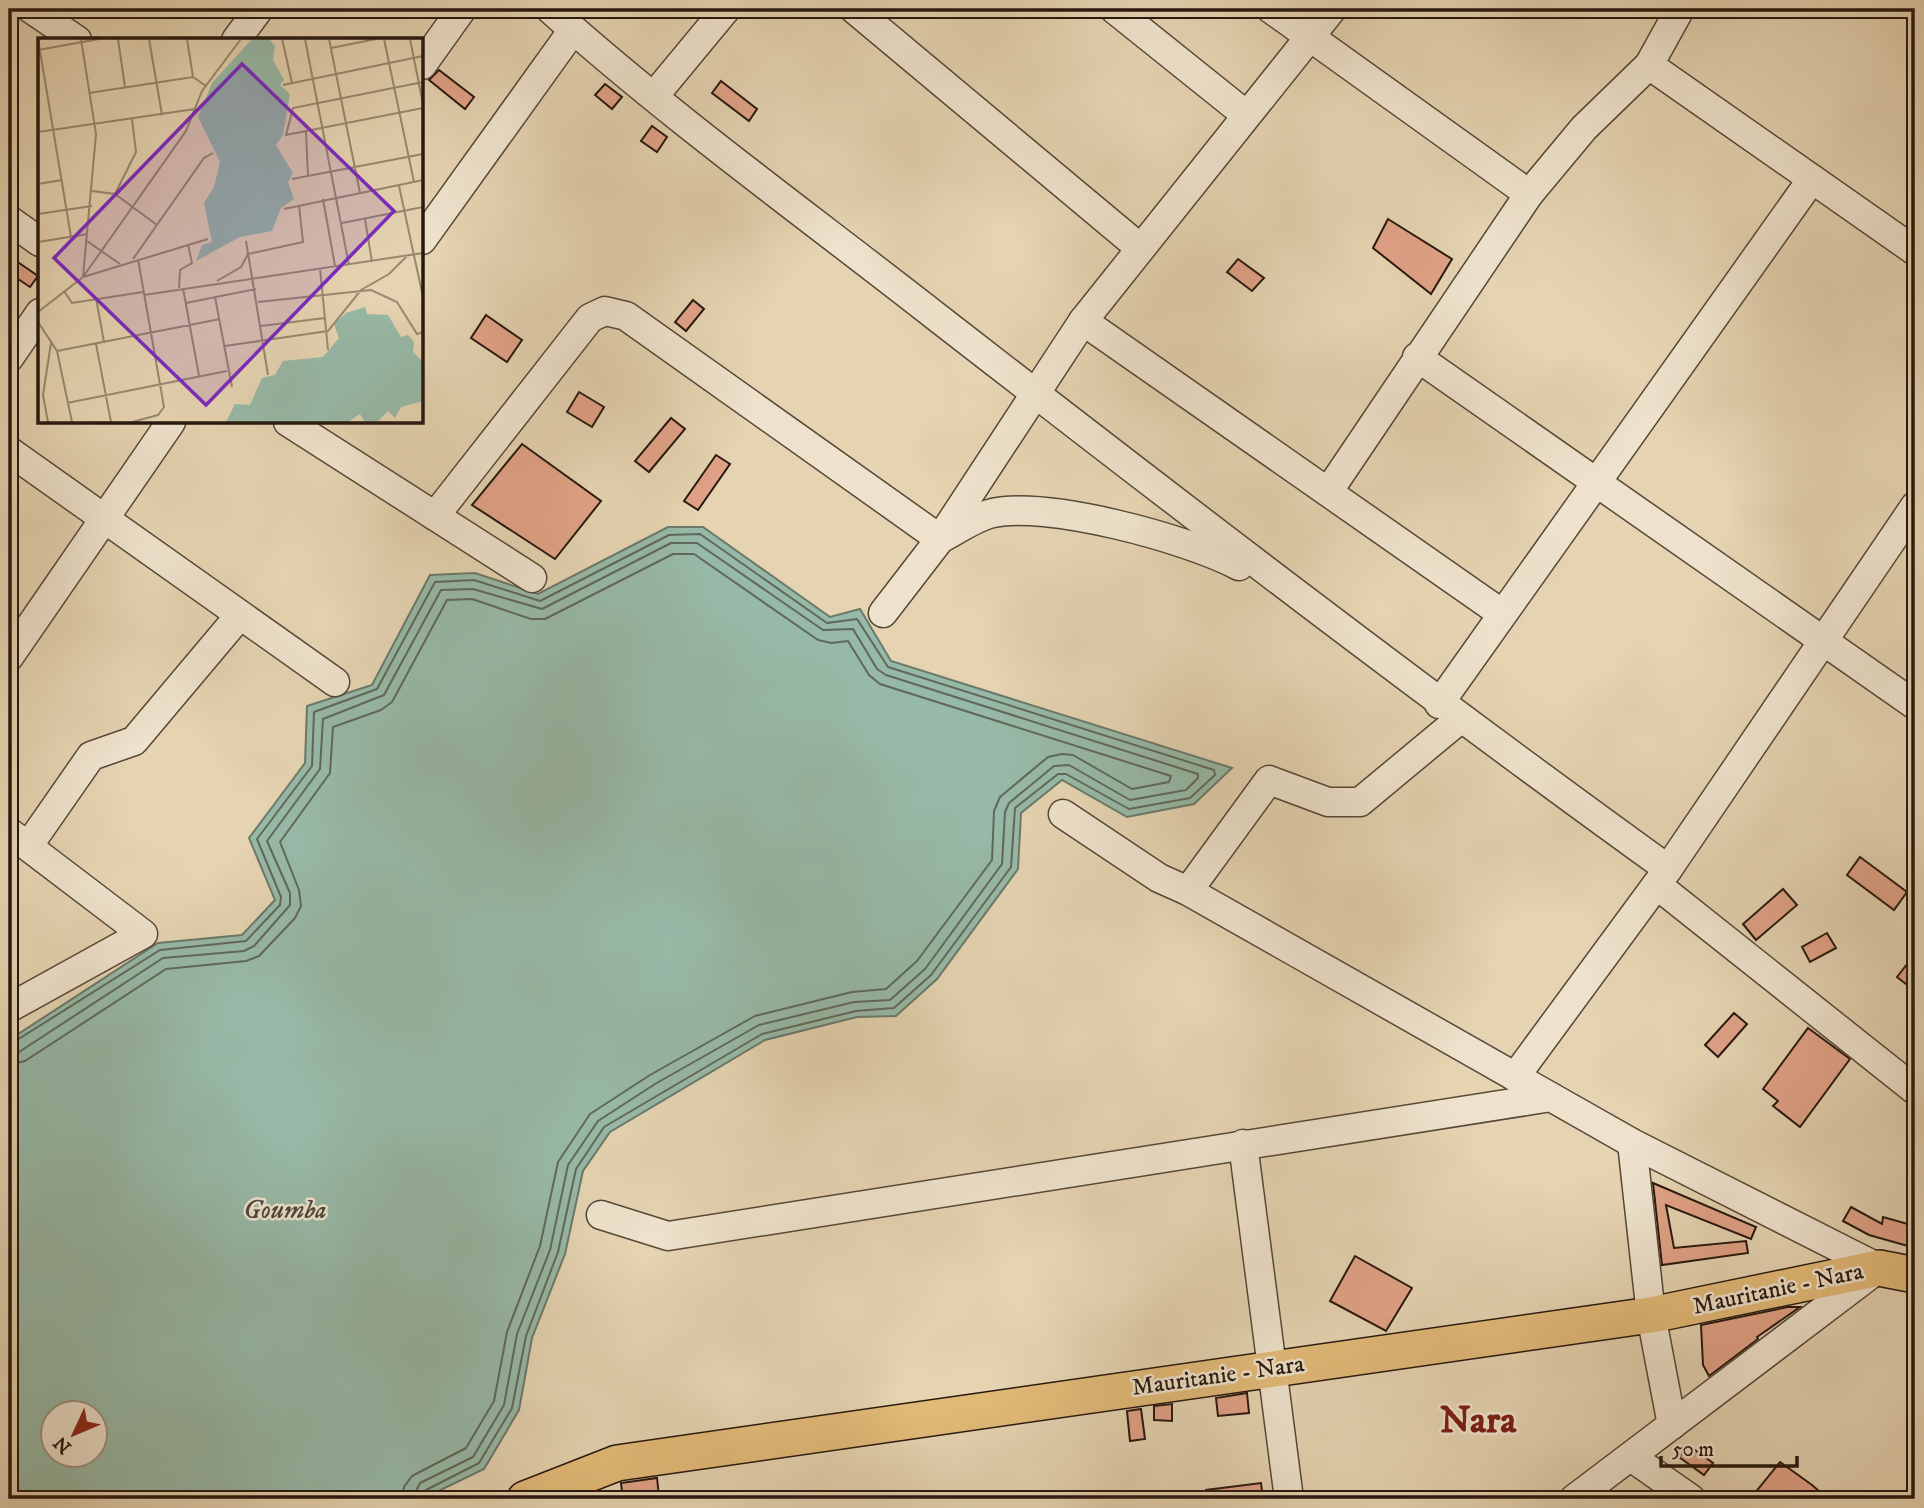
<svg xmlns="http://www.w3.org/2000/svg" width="1924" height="1508" viewBox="0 0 1924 1508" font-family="'IM FELL DW Pica',serif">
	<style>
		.water { fill: #97b9a7; stroke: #6a796a; stroke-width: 2; fill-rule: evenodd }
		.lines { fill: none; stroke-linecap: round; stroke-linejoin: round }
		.shore { stroke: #5f685b; stroke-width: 2 }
		.building { fill: #e1a287; stroke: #27180f; stroke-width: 2 }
		.minor-casing { stroke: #564738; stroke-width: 31 }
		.major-casing { stroke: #27180f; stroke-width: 38 }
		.minor { stroke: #eee2cc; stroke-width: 28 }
		.major { stroke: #e2ba78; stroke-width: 35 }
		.labels { text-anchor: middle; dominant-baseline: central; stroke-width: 5; stroke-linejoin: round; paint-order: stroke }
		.street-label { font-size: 24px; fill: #27180f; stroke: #eee2cc }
		.water-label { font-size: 26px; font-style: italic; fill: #49483d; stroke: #eee2cc }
		.town-label { font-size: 38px; font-weight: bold; fill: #7a1f14; stroke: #eee2cc }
		.inset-road { fill: none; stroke: #998870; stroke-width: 2 }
		.view { fill: #7b2cbf; fill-opacity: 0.15; stroke: #7b2cbf; stroke-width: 3.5 }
		.inset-edge { fill: none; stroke: #27180f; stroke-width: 3.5 }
	</style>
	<rect width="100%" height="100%" fill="#e5d3b1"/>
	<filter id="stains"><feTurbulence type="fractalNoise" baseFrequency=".00286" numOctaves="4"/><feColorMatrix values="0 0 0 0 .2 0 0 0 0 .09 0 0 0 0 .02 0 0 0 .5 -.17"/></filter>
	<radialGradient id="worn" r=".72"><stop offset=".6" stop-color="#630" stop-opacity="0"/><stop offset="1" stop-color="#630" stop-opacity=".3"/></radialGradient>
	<path class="water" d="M668,527h35l127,90 30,-8 31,52 341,107 -38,36 -67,13 -65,-37 -41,33 -3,56 -81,110 -41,37 -39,1 -92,23 -155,92 -27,39 -18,83 -33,84 -13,72 -35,59 -62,30h-413v-459l149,-97 84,-8 33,-35 -26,-62 56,-75 2,-57 65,-21 58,-110 45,-2 63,21zM52,1414h42v42h-42z"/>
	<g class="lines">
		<g class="shore">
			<path d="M9,1045l151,-95 86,-9 34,-36 1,-8 -24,-58 55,-73 2,-54 63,-23 58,-107 39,-2 66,21 129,-66 31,-1 127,89 30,-4 31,48 326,103 1,5 -25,23 -61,11 -63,-35h-8l-43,34 -4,59 -80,108 -37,33 -38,3 -94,23 -158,93 -28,42 -18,83 -32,84 -14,72 -33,55 -53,27 -5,9"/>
			<path d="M9,1054l10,-2 144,-94 81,-7 10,-5 36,-41v-12l-23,-52 53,-72 3,-50 61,-24 57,-105 32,-1 69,20 129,-66h26l126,87 30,-1 24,40 9,6 312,99v4l-12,12 -56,10 -61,-35 -15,1 -45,37 -4,9 -3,52 -77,105 -35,31 -36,2 -95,23 -104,59 -57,37 -30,44 -18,85 -33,84 -13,71 -31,52 -53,26 -8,16"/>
			<path d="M9,1065l16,-4 141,-92 80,-8 13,-5 36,-38 6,-12 -2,-16 -19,-48 50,-69 3,-46 48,-17 11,-8 55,-102 25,-1 59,20h14l128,-65h21l124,86 13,3 17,-2 21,34 11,9 291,92 -2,6 -37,7 -59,-34 -11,-1 -14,3 -48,40 -6,14 -2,49 -75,101 -31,28 -34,3 -97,24 -105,59 -60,39 -32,48 -18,84 -33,86 -13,69 -28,47 -54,28 -8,11 -2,12"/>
		</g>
	</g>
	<g class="building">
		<path d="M439,70l35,27 -9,12 -36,-29z"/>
		<path d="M721,81l36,28 -8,12 -37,-28z"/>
		<path d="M605,84l17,13 -10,12 -17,-14z"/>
		<path d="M652,126l15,11 -10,15 -16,-11z"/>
		<path d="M1388,219l64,40 -21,35 -58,-46z"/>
		<path d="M9,256l29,20 -8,11 -21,-14z"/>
		<path d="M1238,259l26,19 -12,13 -25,-19z"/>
		<path d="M693,300l11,9 -18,22 -11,-9z"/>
		<path d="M486,315l36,25 -15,22 -36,-24z"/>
		<path d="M579,392l25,15 -12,20 -25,-15z"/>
		<path d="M671,418l14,11 -36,43 -14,-11z"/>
		<path d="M522,444l79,57 -46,58 -83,-54z"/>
		<path d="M716,455l14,9 -32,46 -14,-9z"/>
		<path d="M1860,857l47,35 -13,18 -47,-35z"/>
		<path d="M1783,889l14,16 -41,35 -13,-16z"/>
		<path d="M1827,933l9,15 -26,14 -8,-15z"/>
		<path d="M1915,954v37l-18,-14z"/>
		<path d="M1734,1013l13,11 -29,33 -13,-12z"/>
		<path d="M1808,1028l42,31 -50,68 -27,-21 5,-5 -15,-12z"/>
		<path d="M1653,1183l103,44 -5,12 -85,-34 8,43 72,-7 2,12 -86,12z"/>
		<path d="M1851,1207l31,17 1,-7 32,9v22l-46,-13 -26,-14z"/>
		<path d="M1355,1256l57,32 -26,43 -56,-30z"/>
		<path d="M1788,1307h12l-43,30 1,2 -49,37 -6,-11 -2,-40z"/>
		<path d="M1247,1393l2,20 -31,3 -2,-18z"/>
		<path d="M1172,1404v17l-18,-1v-14z"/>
		<path d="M1141,1409l4,30 -15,2 -3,-30z"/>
		<path d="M1688,1445l25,18 -9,12 -25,-18z"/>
		<path d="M1780,1462l32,23 16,14h-78z"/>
		<path d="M657,1478l2,18 -36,3 -2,-16z"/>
		<path d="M1261,1483l2,16h-57v-9z"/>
	</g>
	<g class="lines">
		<g class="minor-casing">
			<g id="minor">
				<path d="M31,9l46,31"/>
				<path d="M550,9c123,110 258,207 388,309 241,187 483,373 730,551"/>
				<path d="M854,9l286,239"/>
				<path d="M1114,9l131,105"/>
				<path d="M1271,9l258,185"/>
				<path d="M236,40l23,-31"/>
				<path d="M422,65l40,-56"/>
				<path d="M1649,65l266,186"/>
				<path d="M654,96l72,-87"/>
				<path d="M9,220l31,22"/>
				<path d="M422,240l151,-210"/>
				<path d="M1083,321l418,292"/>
				<path d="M1417,357l498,348"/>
				<path d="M9,358l31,-45"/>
				<path d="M288,422l244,156"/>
				<path d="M9,451l326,231"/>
				<path d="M1328,492l201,-298 55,-66 65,-63 31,-56"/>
				<path d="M435,516l155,-198 15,-7 21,5 314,223c16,-8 32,-20 49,-25 54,-15 200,25 250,52"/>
				<path d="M883,613l57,-74 143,-218 249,-312"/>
				<path d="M9,657l162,-235"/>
				<path d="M1439,704l373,-525"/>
				<path d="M1063,814l96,64 29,13 444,252 247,125 -305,231"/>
				<path d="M9,832l134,102 -134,74"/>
				<path d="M29,845l62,-89 43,-15 106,-126"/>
				<path d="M1657,885l258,205"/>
				<path d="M1188,891l81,-111 59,22h32l100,-83"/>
				<path d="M1515,1077l153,-208 247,-363"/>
				<path d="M1632,1143l19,172 21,110"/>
				<path d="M1243,1144l46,355"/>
				<path d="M601,1215l67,21 883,-139"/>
				<path d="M1631,1457l60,42"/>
			</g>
		</g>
		<g class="major-casing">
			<path id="major" d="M525,1499l92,-36 1034,-148 228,-47 36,7"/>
		</g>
		<use href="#minor" class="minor"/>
		<use href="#major" class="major"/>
	</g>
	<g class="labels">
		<g class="street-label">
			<text transform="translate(1778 1289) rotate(-12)">Mauritanie - Nara</text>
			<text transform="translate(1218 1376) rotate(-8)">Mauritanie - Nara</text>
		</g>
		<g class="water-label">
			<text x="285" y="1210">Goumba</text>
		</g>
		<g class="town-label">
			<text x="1478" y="1421">Nara</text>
		</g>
	</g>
	<g transform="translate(38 38)">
		<rect width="385" height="385" fill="#e5d3b1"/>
		<path d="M214,1h17l6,7 -2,14 11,20 -4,5 10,9 -7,41 -7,10 17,28 -5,9 6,17 -13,9 -9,23 -32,6 -44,24 6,-16 10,-3 -8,-39 10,-16 6,-25 -22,-45 14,-34zM327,269l2,7 21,1 13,22 7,-2 6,7 -1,10 10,10v39l-22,6 -6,11 -7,-7 -11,11h-12l-5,-8 -12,8h-122l9,-18 15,1 12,-27 13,-3 8,-14 40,-4 16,-19 -5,-14 12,-11z" fill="#97b9a7"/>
		<path class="inset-road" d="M0,1l33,198M43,1l15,95 -13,143 125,-38M80,1l7,48M111,1l13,76M149,1l6,38 13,9M244,1l10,44M267,1l44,226M291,1l31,154M346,1l30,143M372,1l13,65M293,10l45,-9M0,12l61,-11M385,44l-130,26 -7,27 137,-27M245,47l140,-29M51,55l104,-16M0,94l157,-23M268,94l2,44M254,141l131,-25M0,146l24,-4M361,148l24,111M54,153l23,3 42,31M77,156l21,-42 -4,-33M285,161l12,67M246,171l139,-29M0,176l54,-8M327,181l7,43M304,185l81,-16M49,203l33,23M208,203l22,134M0,204l50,-8M95,221l71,-101 9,-5M282,230l8,82M179,243l24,-14 7,-13 55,-12 -4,-37M141,250l1,-18 12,-7 -4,-19M145,250l16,88M26,253l8,12 71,-11M106,257l279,-42M177,259l17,90M58,260l8,44M220,264l113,-12 26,12 20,32 6,-2M148,265l70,-14M0,274l45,-35 103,-146 16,-40 39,-52M0,284l19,29 15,71M223,288l64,-8M58,306l15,78M187,308l103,-15 33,-41 28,-16 19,-19M19,313l163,-32M29,365l160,-32M10,384l-5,-27 8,-52M94,384l26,-7 6,-8 -26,-148"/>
		<path class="view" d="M204,26l152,147 -188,194 -152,-147z"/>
		<rect width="385" height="385" class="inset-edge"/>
	</g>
	<rect width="1924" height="1508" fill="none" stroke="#e5d3b1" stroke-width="35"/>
	<rect x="10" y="10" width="1903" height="1487" fill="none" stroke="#27180f" stroke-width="3.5"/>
	<rect x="18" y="18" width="1889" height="1473" fill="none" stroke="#27180f" stroke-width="2"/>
	<g transform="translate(74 1434) rotate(226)"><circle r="33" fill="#eee2cc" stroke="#9e9180" stroke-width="2"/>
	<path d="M0-5L12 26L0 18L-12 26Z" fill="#8f2418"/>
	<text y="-10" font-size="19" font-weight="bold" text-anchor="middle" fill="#27180f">N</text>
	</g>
	<path d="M1661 1456v10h136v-10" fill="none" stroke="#27180f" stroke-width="3.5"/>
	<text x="1672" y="1456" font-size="21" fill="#27180f" stroke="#eee2cc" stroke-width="5" paint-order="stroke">50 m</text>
	<rect width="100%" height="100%" filter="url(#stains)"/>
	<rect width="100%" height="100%" fill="url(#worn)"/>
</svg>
